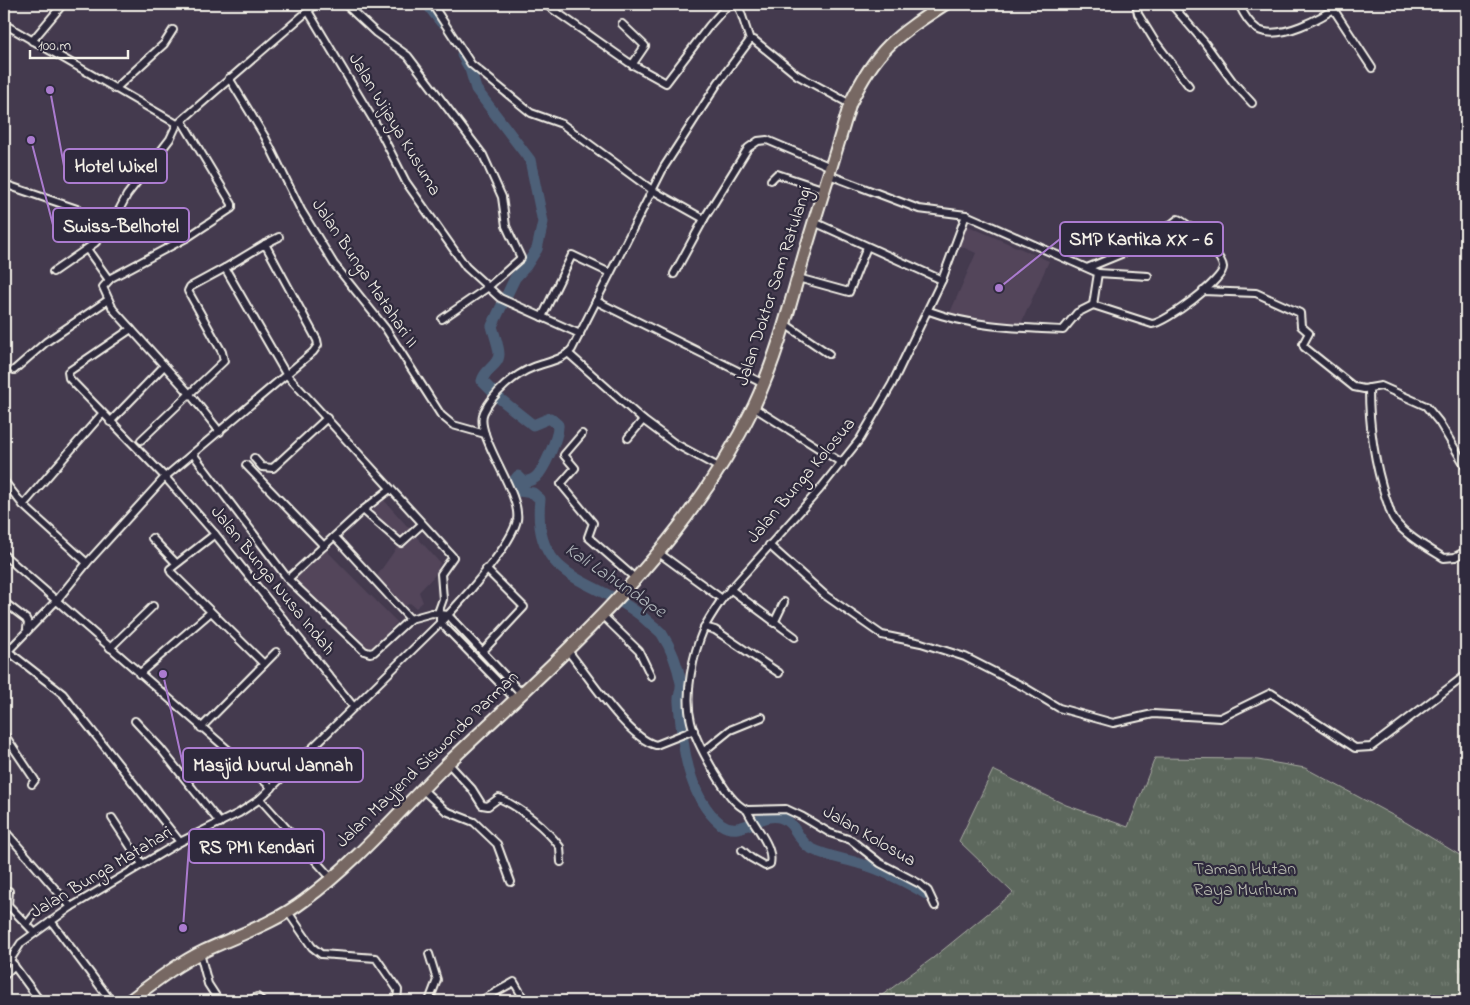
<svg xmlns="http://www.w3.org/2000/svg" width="1470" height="1005" viewBox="0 0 1470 1005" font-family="'Indie Flower',sans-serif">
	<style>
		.built { fill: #52455a }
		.grass { fill: url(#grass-tufts); stroke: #a8aca2 }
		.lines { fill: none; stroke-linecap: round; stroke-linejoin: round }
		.river { stroke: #4d6078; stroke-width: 11 }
		.street-casing { stroke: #f4f1e8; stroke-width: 10 }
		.highway-casing { stroke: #f4f1e8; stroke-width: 15 }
		.street { stroke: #2f2a3d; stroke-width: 6 }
		.highway { stroke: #776864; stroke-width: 11 }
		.labels { text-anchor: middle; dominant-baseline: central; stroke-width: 4.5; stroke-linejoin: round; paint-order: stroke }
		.street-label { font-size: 18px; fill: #f4f1e8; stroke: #2f2a3d }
		.park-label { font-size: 18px; fill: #b8bab0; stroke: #2f2a3d }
		.water-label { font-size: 19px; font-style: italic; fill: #b1b7bb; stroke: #2f2a3d }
		.leader { fill: none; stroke: #ab7bcf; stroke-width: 2 }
		.callout-dot { fill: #ab7bcf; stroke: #2f2a3d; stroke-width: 2 }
		.callout { fill: #2f2a3d; stroke: #ab7bcf; stroke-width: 2 }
		.callout-label { font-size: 19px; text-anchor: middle; font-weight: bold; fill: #f4f1e8 }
	</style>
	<defs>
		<pattern id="grass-tufts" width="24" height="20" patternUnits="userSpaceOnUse" patternTransform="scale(1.25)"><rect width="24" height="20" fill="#5d685d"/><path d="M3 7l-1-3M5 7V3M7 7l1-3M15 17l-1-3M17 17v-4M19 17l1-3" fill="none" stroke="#757e74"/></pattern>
	</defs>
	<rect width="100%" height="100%" fill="#443a4e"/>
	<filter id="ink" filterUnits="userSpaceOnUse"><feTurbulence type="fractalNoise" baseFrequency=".02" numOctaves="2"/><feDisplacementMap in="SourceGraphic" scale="10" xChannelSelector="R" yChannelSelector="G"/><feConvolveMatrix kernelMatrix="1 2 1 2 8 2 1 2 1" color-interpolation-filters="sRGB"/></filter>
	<g filter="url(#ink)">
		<g class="built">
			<path d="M966,225l83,36 -29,65 -52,-6 -19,-5 27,-62 -18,-8z"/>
			<path d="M383,499l57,64 -5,12 -16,17 4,10 -7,6 -6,-5 -6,4 -28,-30 24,-34 -31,-29z"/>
			<path d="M324,548l73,74 -27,30 -76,-72z"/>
		</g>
		<path class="grass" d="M1155,758l97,1 53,9 102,55 59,36v142h-592l59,-43 80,-65 -54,-52 34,-71 73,35 62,22z"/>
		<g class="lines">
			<g class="river">
				<path d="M427,4l14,18"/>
				<path d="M462,55l8,14 6,20 54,71 13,62 -6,27 -11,17 -11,12 -23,48c2,8 7,20 7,28 0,12 -15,15 -17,27l17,17 34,27 17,-7 8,7c1,11 -14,45 -22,52 -3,3 -8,4 -12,5l-6,-6 -5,6 6,9 14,2 7,6c-9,85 57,78 105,120 5,5 13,10 17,15 9,14 16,33 19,49 1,7 -3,12 -2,19 3,40 8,95 42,122 19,14 38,-11 58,-7 16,4 18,23 31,31 15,8 35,11 51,16 17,4 50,20 65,30"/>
			</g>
			<g class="street-casing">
				<g id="street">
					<path d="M345,4l31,29 32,23 75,99 19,42 4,29 15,32 -34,30 -45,31"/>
					<path d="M432,4l39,60 60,49 31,11 90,66 52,29 44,-71 10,-7 9,-1 64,27"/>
					<path d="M545,4l83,58 38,21 43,-57 16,-18 11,-4"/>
					<path d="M738,4l12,36"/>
					<path d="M1140,4l-3,5 1,5 16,26 35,46"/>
					<path d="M1171,4l33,38 29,40 19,21"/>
					<path d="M1239,4c4,9 9,19 18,25 22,13 66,-12 84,-25"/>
					<path d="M1330,4l42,64"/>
					<path d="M308,11l72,120 26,51 60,85 34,31 80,36"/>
					<path d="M4,24l173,100"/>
					<path d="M622,24l23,22 -13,19"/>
					<path d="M750,40h4l43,35 53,29"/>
					<path d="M32,41l31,-37"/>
					<path d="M229,78l36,59 36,73 33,54 52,65 55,86 12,10 32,9"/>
					<path d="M115,89l49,-45 9,-14"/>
					<path d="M182,121l50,83v4l-44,29 -77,41 -8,9 10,22 76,84 31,39"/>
					<path d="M180,122l136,-118"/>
					<path d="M829,175l90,34 47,6 132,58 -5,32 59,19c13,-1 72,-44 71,-57 -1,-12 -34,-43 -45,-48l-30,24 -61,25"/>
					<path d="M771,180l6,-6 48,16"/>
					<path d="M4,184l73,25"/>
					<path d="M814,222l128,58 24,-65"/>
					<path d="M265,244l14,-7"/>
					<path d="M87,249l22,31"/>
					<path d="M53,272l42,-29 14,-14 18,-34 43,-56 7,-15"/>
					<path d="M1098,273l50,3"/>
					<path d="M674,274l30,-55"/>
					<path d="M798,278l51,14 18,-45"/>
					<path d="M1203,291l53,2 44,20 1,13 8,7 -6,11 1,3 50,40 10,2 17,-3 45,20 13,16 27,45"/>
					<path d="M596,301l168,83"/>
					<path d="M929,311c43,16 89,17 134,19l14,-17 16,-8"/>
					<path d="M542,317l30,-62 38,18"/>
					<path d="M785,324l44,30"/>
					<path d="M131,329l-63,43 1,6 96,99 50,57 138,172"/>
					<path d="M568,353l75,67"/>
					<path d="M14,370l32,-28 62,-42"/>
					<path d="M1369,388c0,39 5,74 17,111 3,7 4,16 9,22 11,15 33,27 49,37l11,-1 11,-6"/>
					<path d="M753,407l89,56"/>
					<path d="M110,422l54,-56"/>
					<path d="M582,434l-18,21 11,13 -14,16 32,39 -5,14 48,42"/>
					<path d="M628,438l15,-18 31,23 46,25"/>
					<path d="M141,440l83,-79 -2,-9 -34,-61 2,-4 35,-19"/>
					<path d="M193,454l95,125 76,72 6,2 4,-1 36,-33"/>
					<path d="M254,458l8,9 11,1 54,-50"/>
					<path d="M246,465l78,81"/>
					<path d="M4,481l19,24 64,58"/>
					<path d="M23,505l79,-91"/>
					<path d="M363,510l38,33 20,-18"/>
					<path d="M215,534l-45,35 1,3 93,92"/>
					<path d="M335,537l75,82 22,-6 16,2 74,79"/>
					<path d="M152,538l24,25"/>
					<path d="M769,545l57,51 56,39 39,8 44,14 59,30 35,21 54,15 40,-9 67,4 51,-25 84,55 16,-1 95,-72"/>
					<path d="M659,553l63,46c-6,9 -13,19 -18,29 -11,26 -20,66 -13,94 4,17 15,36 24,51 8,13 18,31 32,37"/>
					<path d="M4,555l268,233"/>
					<path d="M288,579l75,-69 27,-21"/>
					<path d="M730,589l65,48"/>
					<path d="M722,599l98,-110 40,-50 32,-55 50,-104"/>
					<path d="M4,602l22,17 2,4 -1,5"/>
					<path d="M603,616l36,35 12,25"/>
					<path d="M440,618v4l76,78"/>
					<path d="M774,623l10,-21"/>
					<path d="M704,627l11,3 64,43"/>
					<path d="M4,648l59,46 117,148"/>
					<path d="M110,648l43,-42"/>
					<path d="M8,651l49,-51 30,-37 78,-86 148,-125 5,-7 -1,-5 -52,-96 -40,24 61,106 167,183 -12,17 2,25 -5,14"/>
					<path d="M483,651l41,-44 -38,-38"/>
					<path d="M568,651c19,23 60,88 88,94l38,-15"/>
					<path d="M139,674l72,-62"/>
					<path d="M135,721l26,28 59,74"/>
					<path d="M201,728l75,-76"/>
					<path d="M4,734l31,46 -3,4"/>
					<path d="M704,751l26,-21 32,-13"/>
					<path d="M448,763l24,26 10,16 6,1 11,-8c22,10 47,30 61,49l1,15"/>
					<path d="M422,789l24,22 28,11 23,22 14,38"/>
					<path d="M260,799l72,80"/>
					<path d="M747,810l39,-1 17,8 27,16 21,7 29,23 40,21 8,7 7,15"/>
					<path d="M112,818l30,46"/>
					<path d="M4,830l67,77"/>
					<path d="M742,850l9,8 14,8 5,-2c4,-18 -15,-36 -23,-54"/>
					<path d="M9,891l-1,14 26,27"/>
					<path d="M288,912l24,35 9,7 55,4 22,32 -1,11"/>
					<path d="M51,921l60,80"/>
					<path d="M28,923l10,-13"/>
					<path d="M4,952l36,49"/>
					<path d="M200,953l8,31 11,17"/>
					<path d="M10,960l11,-17 50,-36 109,-65 59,-29 21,-14 188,-184c18,-19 64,-71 69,-95 5,-27 -44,-86 -33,-108 9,-19 31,-38 50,-45 13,-5 29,-7 38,-18l92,-182 54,-84 32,-43"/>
					<path d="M4,976l10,-11"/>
					<path d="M249,1001l8,-4 5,4"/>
					<path d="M429,1001l8,-21 -8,-26"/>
					<path d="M480,1001l34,-19 7,12"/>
				</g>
			</g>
			<g class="highway-casing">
				<path id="highway" d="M129,1001c24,-18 48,-37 75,-50 34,-16 71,-28 101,-51 53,-39 96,-91 143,-137 115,-110 235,-209 306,-357 22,-47 35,-97 49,-147 15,-52 32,-103 47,-155 26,-55 46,-68 95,-100"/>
			</g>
			<use href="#street" class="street"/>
			<use href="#highway" class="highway"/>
		</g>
	</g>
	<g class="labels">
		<g class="street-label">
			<text transform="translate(394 125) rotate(59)">Jalan Wijaya Kusuma</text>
			<text transform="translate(364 274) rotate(56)">Jalan Bunga Matahari II</text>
			<text transform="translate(775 286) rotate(-72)">Jalan Doktor Sam Ratulangi</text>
			<text transform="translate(802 481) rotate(-50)">Jalan Bunga Kolosua</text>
			<text transform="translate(272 581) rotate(51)">Jalan Bunga Nusa Indah</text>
			<text transform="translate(428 760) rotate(-44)">Jalan Mayjend Siswondo Parman</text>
			<text transform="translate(869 837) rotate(30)">Jalan Kolosua</text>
			<text transform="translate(102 873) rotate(-31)">Jalan Bunga Matahari</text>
		</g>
		<g class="park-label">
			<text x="1245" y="870">Taman Hutan<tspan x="1245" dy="21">Raya Murhum</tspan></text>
		</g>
		<g class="water-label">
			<text transform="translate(615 581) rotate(34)">Kali Lahundape</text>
		</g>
	</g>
	<path class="leader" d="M50 90L64 166M31 140L53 225M999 288L1060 239M163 674L183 765M183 928L189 846"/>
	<g class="callout-dot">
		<circle cx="50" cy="90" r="5"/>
		<circle cx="31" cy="140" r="5"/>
		<circle cx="999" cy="288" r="5"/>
		<circle cx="163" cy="674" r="5"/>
		<circle cx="183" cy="928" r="5"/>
	</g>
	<g class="callout">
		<rect x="64" y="149" width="103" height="34" rx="5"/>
		<rect x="53" y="208" width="136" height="34" rx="5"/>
		<rect x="1060" y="222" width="163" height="34" rx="5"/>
		<rect x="183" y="748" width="180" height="34" rx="5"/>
		<rect x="189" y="829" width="135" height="34" rx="5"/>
	</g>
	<g class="callout-label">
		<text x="116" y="172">Hotel Wixel</text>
		<text x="121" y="232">Swiss-Belhotel</text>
		<text x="1141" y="245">SMP Kartika XX - 6</text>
		<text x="273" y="771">Masjid Nurul Jannah</text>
		<text x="257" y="853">RS PMI Kendari</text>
	</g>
	<rect width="1470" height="1005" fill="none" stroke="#2f2a3d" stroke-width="20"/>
	<rect x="10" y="10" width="1450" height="985" fill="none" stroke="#f4f1e8" stroke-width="2" filter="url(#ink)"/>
	<path d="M30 50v8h98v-8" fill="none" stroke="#f4f1e8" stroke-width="2.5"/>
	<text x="38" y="50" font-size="15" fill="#f4f1e8" stroke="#2f2a3d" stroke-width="4" paint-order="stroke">100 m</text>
</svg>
